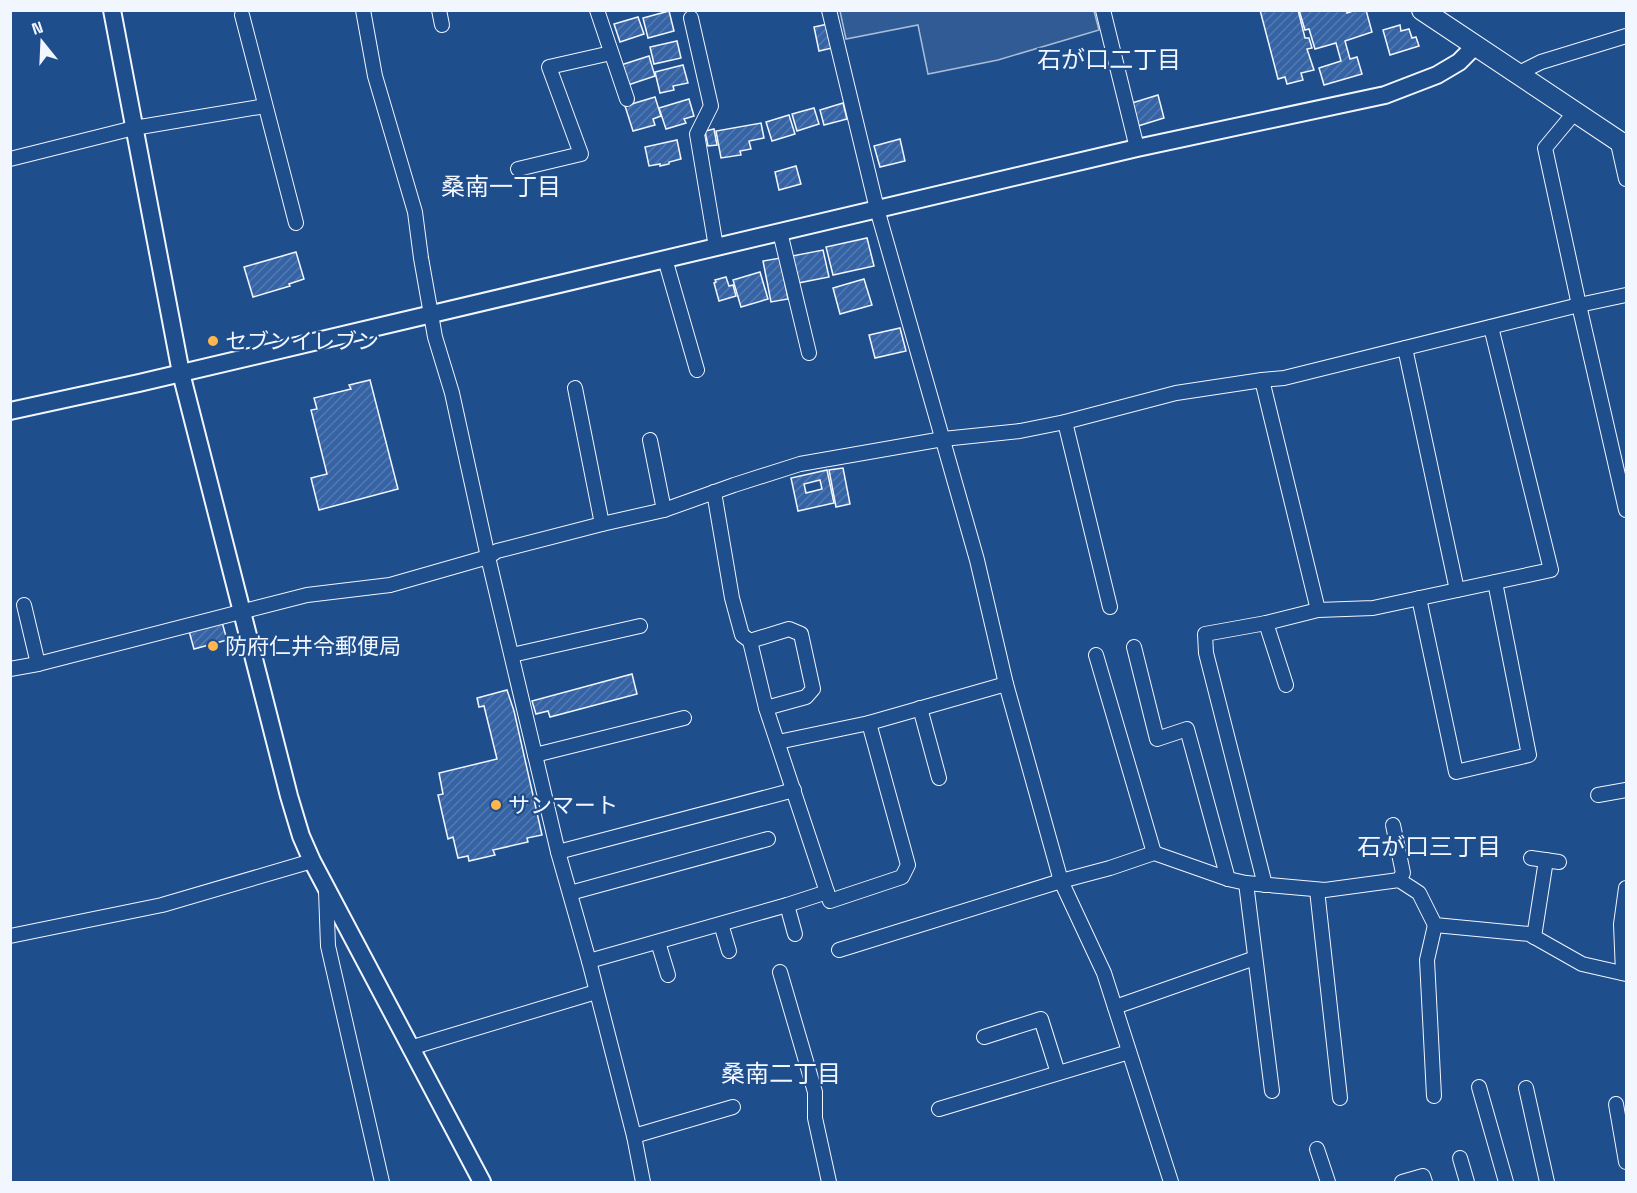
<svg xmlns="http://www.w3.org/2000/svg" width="1637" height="1193" viewBox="0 0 1637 1193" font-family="'Space Grotesk','Noto Sans JP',sans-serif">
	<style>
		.built { fill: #305b95; stroke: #a8bbd7; stroke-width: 1.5 }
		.building { fill: url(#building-hatch); stroke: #f2f6ff; stroke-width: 1.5; fill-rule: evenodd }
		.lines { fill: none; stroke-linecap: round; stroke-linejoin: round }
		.minor-casing { stroke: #f2f6ff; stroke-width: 16 }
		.tertiary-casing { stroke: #f2f6ff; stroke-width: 20 }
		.secondary-casing { stroke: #f2f6ff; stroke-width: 22 }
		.minor { stroke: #1f4e8c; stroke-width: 14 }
		.tertiary { stroke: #1f4e8c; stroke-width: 16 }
		.secondary { stroke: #1f4e8c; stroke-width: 20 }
		.poi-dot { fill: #ffb74d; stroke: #1f4e8c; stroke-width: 2 }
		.labels { text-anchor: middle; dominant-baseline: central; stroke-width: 4.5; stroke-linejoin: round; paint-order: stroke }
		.poi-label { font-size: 22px; fill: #f2f6ff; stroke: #1f4e8c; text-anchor: start }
		.neighbourhood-label { font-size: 24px; fill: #f2f6ff; stroke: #1f4e8c }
	</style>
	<defs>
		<pattern id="building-hatch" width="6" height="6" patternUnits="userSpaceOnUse" patternTransform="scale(1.5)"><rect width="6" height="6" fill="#3563a3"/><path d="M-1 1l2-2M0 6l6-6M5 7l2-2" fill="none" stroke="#537ab1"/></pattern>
	</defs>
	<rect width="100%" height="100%" fill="#1f4e8c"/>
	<path class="built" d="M840,11h254l5,19 -101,30 -70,14 -10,-49 -72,14z"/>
	<g class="building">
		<path d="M1260,10h38l7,28h4l3,10 -5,1 7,21 -13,3 2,7 -16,4 -2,-7 -7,2z"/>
		<path d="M1299,10h47l1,3 9,-3h10l6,22 -27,9 5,18 7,-2 5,17 -38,11 -5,-17 22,-7 -5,-18 -21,6 -6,-20 -4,1z"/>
		<path d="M669,11l5,20 -26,7 -5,-20z"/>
		<path d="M638,17l6,17 -24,8 -6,-18z"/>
		<path d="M828,24l4,24 -13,3 -5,-24z"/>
		<path d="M1400,25l1,6 8,-2 3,9 4,-1 3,9 -29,9 -7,-25z"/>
		<path d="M677,41l4,17 -27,6 -4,-17z"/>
		<path d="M649,56l6,20 -27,9 -7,-20z"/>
		<path d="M683,65l5,18 -15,3 1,4 -14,3 -5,-21z"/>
		<path d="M1158,95l6,23 -26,8 -6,-23z"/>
		<path d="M655,97l6,19 -8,3 2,6 -22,6 -8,-25z"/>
		<path d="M689,99l5,17 -10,3 2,4 -20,6 -7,-21z"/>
		<path d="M843,103l4,16 -23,6 -4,-15z"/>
		<path d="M814,108l5,16 -22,7 -5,-17z"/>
		<path d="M789,115l6,19 -23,7 -6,-19z"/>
		<path d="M761,123l3,15 -15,3 2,8 -11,2 1,4 -20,3 -5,-27z"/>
		<path d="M714,129l3,16 -9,1 -3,-15z"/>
		<path d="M900,139l5,22 -25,6 -6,-21z"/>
		<path d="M677,140l4,19 -12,3v2l-9,2v-2l-11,2 -4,-19z"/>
		<path d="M796,166l5,18 -22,6 -4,-18z"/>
		<path d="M867,238l7,28 -41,9 -7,-28z"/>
		<path d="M823,250l6,27 -31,6 -6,-27z"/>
		<path d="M296,252l8,27 -15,5 1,2 -37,11 -9,-30z"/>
		<path d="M780,258l8,41 -17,3 -8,-41z"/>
		<path d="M760,272l8,27 -27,8 -8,-27z"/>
		<path d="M726,277l3,9 4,-1 3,11 -17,5 -5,-18 2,-1 -1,-2z"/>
		<path d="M864,279l8,26 -32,9 -7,-26z"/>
		<path d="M900,328l6,23 -31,7 -6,-23z"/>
		<path d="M370,380l28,109 -79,21 -8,-32 16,-4 -16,-64 6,-1 -3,-11 37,-9 -2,-4z"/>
		<path d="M843,468l7,36 -14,3 -7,-37z"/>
		<path d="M827,470l7,33 -36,8 -7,-33zM820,480l2,9 -16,4 -2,-9z"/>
		<path d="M222,622l5,18 -33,9 -5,-18z"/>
		<path d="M632,674l5,20 -87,23 -2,-6 -12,3 -4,-13z"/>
		<path d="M507,690l7,21 28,124 -15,3 1,4 -35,8 2,5 -26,6 -1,-5 -10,2 -5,-21 -5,2 -10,-44 5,-1 -4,-21 58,-14 -13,-53 -5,1 -2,-9z"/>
	</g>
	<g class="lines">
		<g class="minor-casing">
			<g id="minor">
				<path d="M363,10l12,66 40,136 6,46 14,79 17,56 36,164 70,295 31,109 45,175 9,46"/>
				<path d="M439,10l3,15"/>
				<path d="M597,10l30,89"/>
				<path d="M829,10l48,199 100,351 29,124 55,197 43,92 67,209"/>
				<path d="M1103,10l34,138"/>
				<path d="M242,15l54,208"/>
				<path d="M691,18l20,88 -14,28 19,113"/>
				<path d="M1517,74l24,-12 85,-26"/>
				<path d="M1575,112l-30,36 34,157 47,205"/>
				<path d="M1617,139l9,40"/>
				<path d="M10,159l124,-31 131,-22"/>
				<path d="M518,169l63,-15 -32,-87 62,-14"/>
				<path d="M780,232l29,121"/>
				<path d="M665,259l32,111"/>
				<path d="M1405,348l52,242"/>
				<path d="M1262,380l56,230"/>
				<path d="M575,388l27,136"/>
				<path d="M1065,422l45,185"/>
				<path d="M650,440l14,70"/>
				<path d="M714,492l18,106 10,37 8,6 16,67 64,193 72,-24 6,-12 -39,-142"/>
				<path d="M1419,598l37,174 73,-17 -34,-173"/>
				<path d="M24,605l14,59"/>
				<path d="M1266,623l20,62"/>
				<path d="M750,641l39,-12 12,5 12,55 -7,8 -40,11"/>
				<path d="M1134,647l23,92 30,-10 41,150"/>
				<path d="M512,655l128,-29"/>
				<path d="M1096,655l58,198"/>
				<path d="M10,669l28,-5 269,-69 83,-10 98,-28 9,-6 105,-27 62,-14 70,-25 66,-21 143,-25 77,-8 45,-9 111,-29 86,-13 22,-2 295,-73 47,-10"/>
				<path d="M920,708l19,70"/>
				<path d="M778,742l91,-19 137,-39"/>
				<path d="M535,755l149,-37"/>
				<path d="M1598,795l28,-5"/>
				<path d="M1393,825l10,48 -4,7"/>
				<path d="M558,852l236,-62"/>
				<path d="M1531,858l28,4"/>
				<path d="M1246,883l26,208"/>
				<path d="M1265,885l-59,-232 -1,-19 61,-11 52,-13 55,-2 178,-38 -60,-243"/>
				<path d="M1317,890l23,208"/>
				<path d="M326,891l2,55 54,236"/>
				<path d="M570,893l198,-54"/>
				<path d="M787,905l8,29"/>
				<path d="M721,924l8,27"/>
				<path d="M10,936l152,-31 150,-44"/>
				<path d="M1534,937l12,-77"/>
				<path d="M658,942l10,33"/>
				<path d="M839,950l222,-69 49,-13 44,-15 74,26 18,4 79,7 74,-10 20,13 16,32 94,9 53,30 44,10"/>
				<path d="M589,961l198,-56 40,-13"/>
				<path d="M780,972l35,120v26l14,64"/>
				<path d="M1623,973l-2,-49 5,-36"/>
				<path d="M1115,1007l140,-49"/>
				<path d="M984,1037l57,-18 17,54"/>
				<path d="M410,1048l186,-56"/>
				<path d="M1479,1087l27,95"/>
				<path d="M1526,1088l21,94"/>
				<path d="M1434,1096l-7,-136 8,-35"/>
				<path d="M1616,1104l10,58"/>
				<path d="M939,1109l190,-57"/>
				<path d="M634,1136l99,-29"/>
				<path d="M1317,1149l11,33"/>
				<path d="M1460,1158l7,24"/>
				<path d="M1402,1182l21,-6 2,6"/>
			</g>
		</g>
		<g class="tertiary-casing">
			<g id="tertiary">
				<path d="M112,10l69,363 108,423 12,40 11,25 170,321"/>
				<path d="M10,411l129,-28 998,-235 248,-53 52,-20 22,-13 16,-16"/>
			</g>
		</g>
		<g class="secondary-casing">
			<path id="secondary" d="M1422,10l204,136"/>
		</g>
		<use href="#minor" class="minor"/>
		<use href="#tertiary" class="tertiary"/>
		<use href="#secondary" class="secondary"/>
	</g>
	<g class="poi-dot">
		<circle cx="213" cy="341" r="6"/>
		<circle cx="213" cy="646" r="6"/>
		<circle cx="496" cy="805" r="6"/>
	</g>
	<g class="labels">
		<g class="poi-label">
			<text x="225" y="341">セブンイレブン</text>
			<text x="225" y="646">防府仁井令郵便局</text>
			<text x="508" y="805">サンマート</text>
		</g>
		<g class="neighbourhood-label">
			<text x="1109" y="59">石が口二丁目</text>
			<text x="501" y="186">桑南一丁目</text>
			<text x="1429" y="846">石が口三丁目</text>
			<text x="781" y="1073">桑南二丁目</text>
		</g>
	</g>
	<rect width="1637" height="1193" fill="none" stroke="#f2f6ff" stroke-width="24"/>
	<g transform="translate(42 42) rotate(342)" stroke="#1f4e8c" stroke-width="4.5" paint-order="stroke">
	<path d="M0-4.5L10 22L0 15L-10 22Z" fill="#f2f6ff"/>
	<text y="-9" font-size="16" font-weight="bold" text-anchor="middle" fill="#f2f6ff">N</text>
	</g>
</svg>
